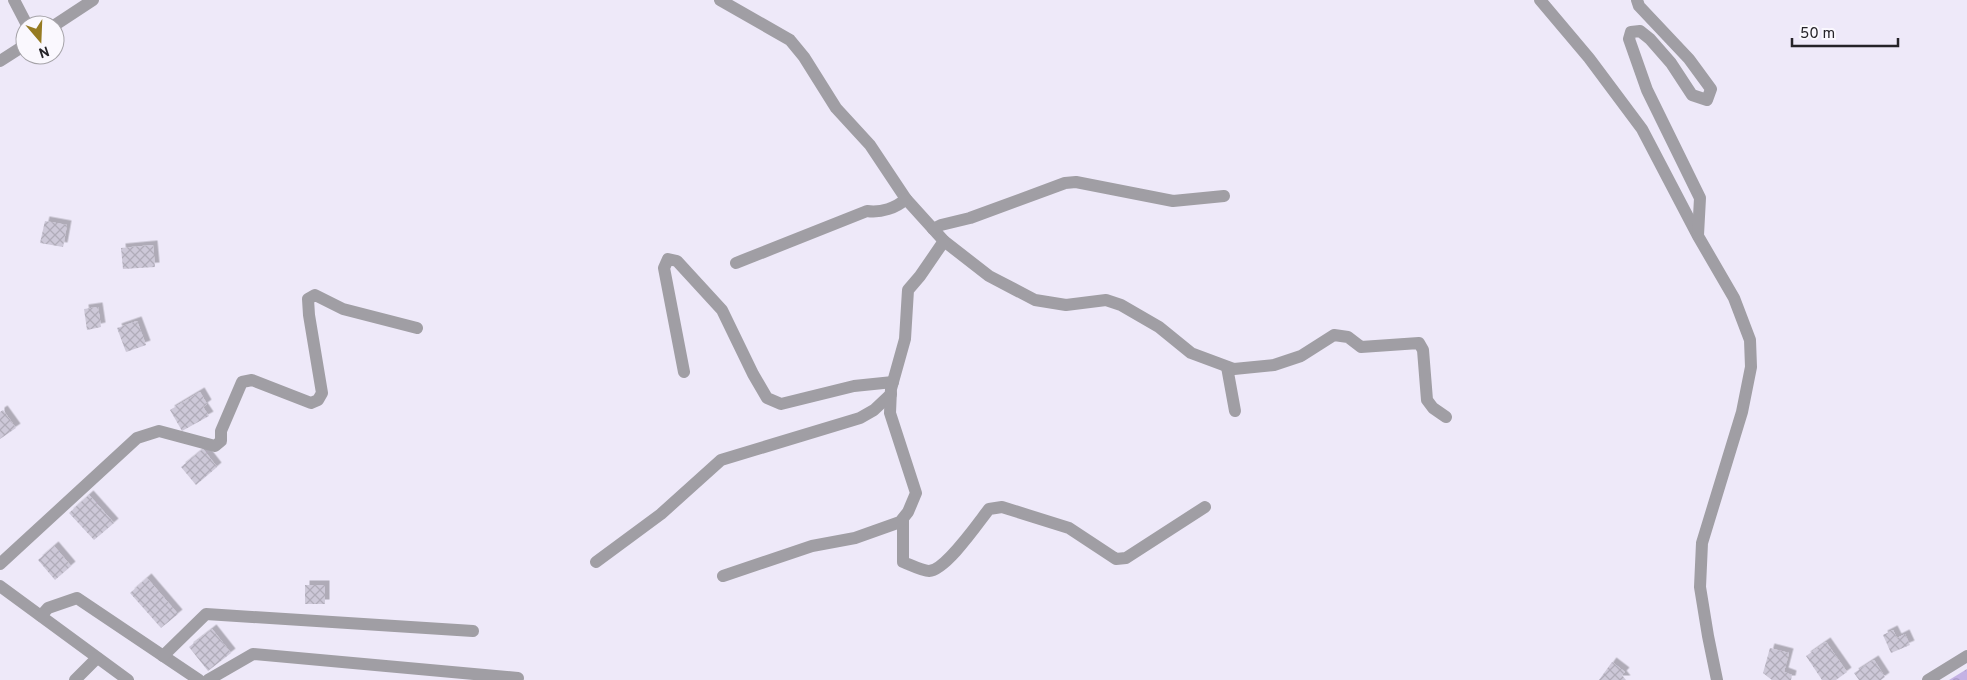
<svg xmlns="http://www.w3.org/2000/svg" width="1967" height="680" viewBox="0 0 1967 680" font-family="Overpass,sans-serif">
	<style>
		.forest { fill: url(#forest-crowns) }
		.building { fill: url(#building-cross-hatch); filter: url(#shadow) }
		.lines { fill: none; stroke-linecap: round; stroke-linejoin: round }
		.minor { stroke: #a09ea4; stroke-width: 12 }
	</style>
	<defs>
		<pattern id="forest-crowns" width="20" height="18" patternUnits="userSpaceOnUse" patternTransform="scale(1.25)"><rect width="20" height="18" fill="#c4b2e4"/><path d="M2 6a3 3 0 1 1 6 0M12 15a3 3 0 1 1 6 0" fill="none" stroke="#a899c4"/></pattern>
		<pattern id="building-cross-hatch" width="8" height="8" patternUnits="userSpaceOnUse" patternTransform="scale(1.25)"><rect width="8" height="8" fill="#cdc8d8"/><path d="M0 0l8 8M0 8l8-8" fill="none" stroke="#b0acb9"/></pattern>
		<filter id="shadow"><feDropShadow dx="4.5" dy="-4.5" stdDeviation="0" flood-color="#0004"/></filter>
	</defs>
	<rect width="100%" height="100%" fill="#eee9f9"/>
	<path class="forest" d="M1967,669v11h-18z"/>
	<g class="building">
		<path d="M45,221l22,4 -4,22 -23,-4z"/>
		<path d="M153,245l2,22 -32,2 -2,-21z"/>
		<path d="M98,307l3,20 -14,3 -3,-21z"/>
		<path d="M137,321l9,24 -20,7 -9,-24z"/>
		<path d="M200,392l7,12 -4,3 6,9 -27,15 -12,-21z"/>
		<path d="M3,410l13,18 -16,11v-27z"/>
		<path d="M203,449l14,18 -21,18 -15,-18z"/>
		<path d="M89,495l25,28 -20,17 -25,-27z"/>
		<path d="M54,546l17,20 -16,14 -17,-20z"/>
		<path d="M147,578l31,36 -17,14 -31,-35z"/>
		<rect x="305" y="585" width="20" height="19"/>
		<path d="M212,629l19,24 -23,18 -19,-24z"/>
		<path d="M1893,630l4,8 8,-4 5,11 -19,8 -8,-18z"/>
		<path d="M1826,642l21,30 -11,8h-14l-16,-24z"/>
		<path d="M1770,648l19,5 -5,19 8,3 -1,5h-19l-9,-7z"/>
		<path d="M1874,660l11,17 -4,3h-22l-5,-7z"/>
		<path d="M1612,662l13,10 -3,3 4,5h-27z"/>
	</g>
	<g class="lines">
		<g class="minor">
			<path d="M14,0l13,25"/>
			<path d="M720,0l70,40 14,17 32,51 34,37 36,54 38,42 45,35 46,24 31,5 40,-5 15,5 38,22 32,26 43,16 40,-4 27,-9 33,-21 14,2 13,10 58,-4 4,7 4,50 6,8 13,9"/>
			<path d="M1540,0l49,58 53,71 56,107 36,62 16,42 1,27 -9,45 -40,131 -2,44 8,49 9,44"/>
			<path d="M1637,0l2,6 50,53 22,30 -4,11 -15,-5 -21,-32 -21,-24 -10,-8 -9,1 -2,7 18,51 53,108 -2,37"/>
			<path d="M55,25l38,-25"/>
			<path d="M0,61l25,-16"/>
			<path d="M933,229l8,-4 29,-7 95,-35 11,-1 97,19 51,-5"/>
			<path d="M736,263l131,-52c14,2 29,-3 39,-12"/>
			<path d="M1227,367l8,44"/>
			<path d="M684,372l-20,-104 4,-9 9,2 45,49 31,64 14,24 14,6 73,-18 39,-4"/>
			<path d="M903,519v43c8,3 19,9 26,9 17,-1 49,-48 60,-62l13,-2 67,21 47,31 10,-1 79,-51"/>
			<path d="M596,562l65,-48 60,-54 139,-42 14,-8 17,-16"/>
			<path d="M0,564l137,-126 22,-7 56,15 6,-5v-10l21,-49 10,-2 59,23 7,-3 4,-7 -13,-78 -1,-16 7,-4 28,14 74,19"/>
			<path d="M723,576l89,-30 43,-8 45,-16 8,-10 8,-19 -26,-80 1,-24 14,-50 3,-49 12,-14 24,-35"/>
			<path d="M0,586l128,94"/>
			<path d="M41,616l7,-8 29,-10 122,82"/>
			<path d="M163,656l43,-42 267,17"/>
			<path d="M75,680l22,-22"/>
			<path d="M208,680l45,-26 265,24"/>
			<path d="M1928,680l39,-24"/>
		</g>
	</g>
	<g transform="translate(40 40) rotate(161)"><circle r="24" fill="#faf8fe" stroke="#a5a3a8"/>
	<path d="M0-4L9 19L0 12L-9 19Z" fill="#967b22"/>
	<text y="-8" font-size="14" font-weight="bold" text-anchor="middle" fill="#252328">N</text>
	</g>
	<path d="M1792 38v8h106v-8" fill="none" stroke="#252328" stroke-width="2.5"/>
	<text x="1800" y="38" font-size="15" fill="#252328" stroke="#faf8fe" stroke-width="4" paint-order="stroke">50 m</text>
</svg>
